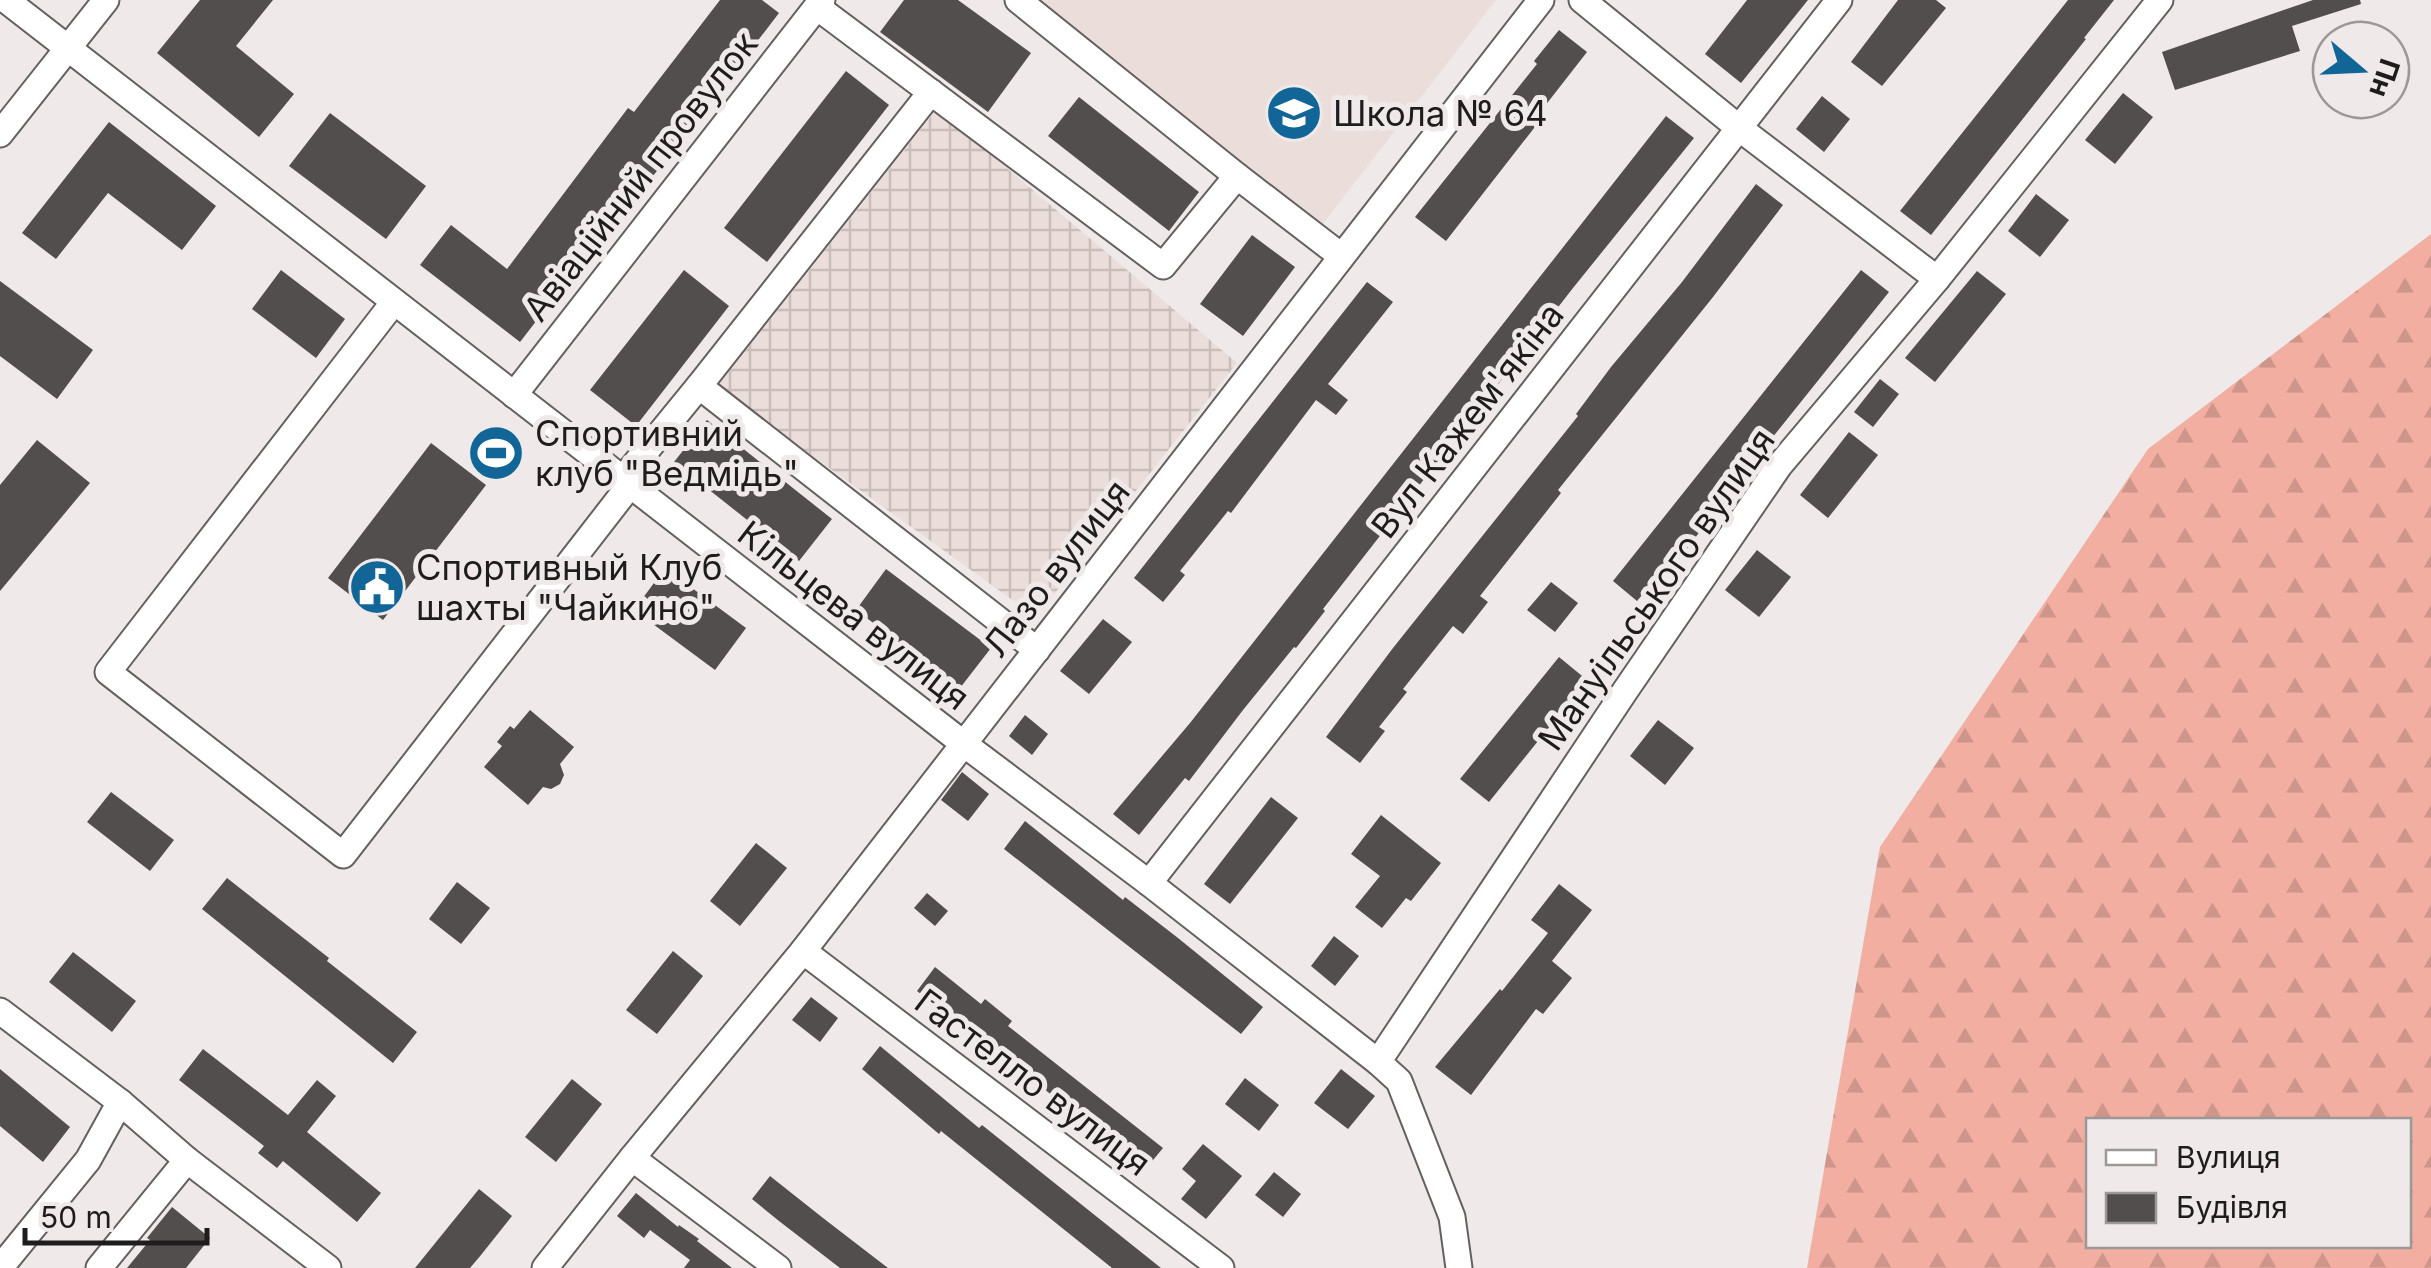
<svg xmlns="http://www.w3.org/2000/svg" width="2431" height="1268" viewBox="0 0 2431 1268" font-family="Inter,sans-serif">
	<style>
		.built { fill: #ebddda }
		.industrial { fill: url(#industrial-grid) }
		.forest { fill: url(#forest-firs); fill-rule: evenodd }
		.building { fill: #524e4d }
		.lines { fill: none; stroke-linecap: round; stroke-linejoin: round }
		.minor-casing { stroke: #64605f; stroke-width: 29 }
		.minor { stroke: #fff; stroke-width: 25 }
		.labels { text-anchor: middle; dominant-baseline: central; stroke-width: 10; stroke-linejoin: round; paint-order: stroke }
		.poi-label { font-size: 35px; fill: #1e1c1c; stroke: #efeae9; text-anchor: start }
		.street-label { font-size: 35px; fill: #1e1c1c; stroke: #efeae9 }
	</style>
	<defs>
		<pattern id="industrial-grid" width="8" height="8" patternUnits="userSpaceOnUse" patternTransform="scale(2.5)"><rect width="8" height="8" fill="#ebddda"/><path d="M0 4h8M4 0v8" fill="none" stroke="#c9bdba"/></pattern>
		<pattern id="forest-firs" width="22" height="20" patternUnits="userSpaceOnUse" patternTransform="scale(2.5)"><rect width="22" height="20" fill="#f1aea1"/><path d="M5 1l3.5 6h-7zM16 11l3.5 6h-7z" fill="#ce958a"/></pattern>
	</defs>
	<rect width="100%" height="100%" fill="#efeae9"/>
	<path class="built" d="M1037,0h459l-174,225z"/>
	<path class="industrial" d="M937,109l300,254 -201,254 -319,-230z"/>
	<path class="forest" d="M2431,234v1034h-624l73,-421 268,-398zM2088,1120h320v126h-320z"/>
	<g class="building">
		<path d="M200,0h73l-37,46 58,48 -35,43 -102,-84z"/>
		<path d="M720,0h42l17,13 -102,133 -53,66 -2,-2 -102,132 -100,-77 31,-40 56,44 121,-161 6,4z"/>
		<path d="M904,0h54l73,53 -43,59 -108,-80z"/>
		<path d="M1747,0h61l-67,83 -36,-29z"/>
		<path d="M1898,0h38l10,8 -64,78 -31,-24z"/>
		<path d="M2068,0h46l-30,38 2,1 -155,196 -31,-24z"/>
		<path d="M2313,0h47l1,4 -69,22 8,25 -125,39 -13,-38z"/>
		<path d="M1559,30l28,22 -46,59 4,3 -99,127 -31,-24 122,-153 -3,-3z"/>
		<path d="M846,71l43,34 -122,157 -43,-34z"/>
		<path d="M2123,93l30,24 -38,47 -30,-24z"/>
		<path d="M1822,96l28,23 -26,33 -28,-23z"/>
		<path d="M1079,97l120,95 -30,39 -121,-95z"/>
		<path d="M330,113l96,73 -40,53 -97,-73z"/>
		<path d="M1666,116l28,22 -121,150 -250,321 2,2 -29,37 -2,-1 -51,63 -54,71 -4,-3 -46,57 -26,-21 77,-91z"/>
		<path d="M109,122l107,84 -34,44 -74,-57 -52,66 -34,-26z"/>
		<path d="M1756,184l27,21 -70,92 -155,193 3,3 -81,103 8,6 -25,32 -10,-8 -50,63 4,3 -28,35 6,4 -25,32 -34,-26 67,-89 185,-232 -2,-2 35,-47 71,-85z"/>
		<path d="M2036,194l33,26 -29,37 -32,-26z"/>
		<path d="M1252,235l43,32 -52,69 -43,-32z"/>
		<path d="M281,270l64,49 -29,39 -64,-49z"/>
		<path d="M684,270l45,36 -93,120 -46,-36z"/>
		<path d="M1861,270l28,22 -149,186 -66,88 -5,-3 -32,38 -24,-20z"/>
		<path d="M1977,271l29,23 -71,88 -30,-24z"/>
		<path d="M0,281l93,69 -36,49 -57,-43z"/>
		<path d="M1367,282l26,20 -65,82 20,16 -12,15 -20,-15 -85,113 -3,-2 -48,60 5,4 -22,27 -29,-24z"/>
		<path d="M1880,379l19,15 -26,33 -19,-15z"/>
		<path d="M707,420l125,99 -33,42 -125,-99z"/>
		<path d="M1849,432l29,23 -50,63 -28,-23z"/>
		<path d="M37,440l53,43 -90,108v-106z"/>
		<path d="M431,443l55,42 -103,135 -55,-42z"/>
		<path d="M1757,550l34,27 -32,40 -34,-27z"/>
		<path d="M665,568l81,60 -31,42 -81,-60z"/>
		<path d="M886,569l105,79 -31,40 -104,-78z"/>
		<path d="M1551,582l27,21 -23,29 -28,-22z"/>
		<path d="M1103,619l29,23 -43,52 -29,-23z"/>
		<path d="M1559,657l28,23 -98,122 -29,-23z"/>
		<path d="M530,710l44,37 -14,17 4,11 -4,9 -9,5 -8,-2 -15,18 -44,-38 18,-21 -5,-4 13,-16 4,3z"/>
		<path d="M1025,715l23,19 -16,21 -23,-19z"/>
		<path d="M1658,720l36,28 -29,37 -35,-29z"/>
		<path d="M962,772l27,22 -21,27 -27,-21z"/>
		<path d="M111,792l63,48 -24,31 -63,-49z"/>
		<path d="M1271,797l27,21 -68,86 -26,-20z"/>
		<path d="M1381,815l60,48 -30,38 -5,-3 -24,30 -27,-21 25,-31 -29,-22z"/>
		<path d="M1025,821l98,79 2,-3 53,41 85,69 -22,27 -237,-185z"/>
		<path d="M756,843l31,25 -47,58 -30,-25z"/>
		<path d="M227,878l102,80 -2,3 90,71 -24,31 -191,-154z"/>
		<path d="M457,882l33,26 -29,36 -32,-25z"/>
		<path d="M1559,884l33,26 -40,51 20,17 -29,36 -7,-5 -65,86 -36,-28 65,-78 2,2 46,-58 -17,-13z"/>
		<path d="M927,893l21,18 -13,15 -21,-18z"/>
		<path d="M1334,936l25,20 -24,30 -24,-20z"/>
		<path d="M673,951l30,25 -46,58 -31,-24z"/>
		<path d="M73,952l63,49 -24,31 -63,-50z"/>
		<path d="M935,967l46,37 4,-5 27,22 -4,5 155,122 -19,23 -101,-83 -2,2 -27,-21 4,-5 -71,-56 -3,4 -27,-21z"/>
		<path d="M811,997l27,21 -18,24 -28,-22z"/>
		<path d="M880,1046l99,82 3,-3 179,143h-49l-171,-137 -2,3 -77,-65z"/>
		<path d="M203,1049l85,66 29,-35 19,16 -29,36 74,61 -24,29 -74,-61 -6,7 -19,-15 6,-7 -85,-66z"/>
		<path d="M0,1069l70,58 -27,35 -43,-36z"/>
		<path d="M1341,1069l34,27 -27,33 -34,-26z"/>
		<path d="M1245,1078l34,27 -20,26 -34,-27z"/>
		<path d="M572,1079l30,25 -46,58 -31,-25z"/>
		<path d="M1203,1144l39,32 -36,43 -25,-20 15,-18 -14,-12z"/>
		<path d="M1274,1172l27,22 -18,23 -28,-22z"/>
		<path d="M770,1176l53,42 65,50h-48l-61,-47 -27,-22z"/>
		<path d="M479,1189l33,27 -31,39 -11,13h-55z"/>
		<path d="M636,1193l42,34 1,-2 20,14 -2,2 35,27h-48l6,-8 -40,-30 -6,8 -27,-22z"/>
		<path d="M172,1207l38,31 -24,30h-59l23,-28 -3,-2z"/>
	</g>
	<g class="lines">
		<g class="minor-casing">
			<g id="minor">
				<path d="M6,0l958,744 185,139 229,179"/>
				<path d="M1582,0l157,128 198,151"/>
				<path d="M817,7l346,259 74,-90 -219,-176"/>
				<path d="M931,92l-232,294 338,264"/>
				<path d="M0,134l106,-134"/>
				<path d="M1237,176l104,80"/>
				<path d="M394,302l-286,370 235,183 287,-370"/>
				<path d="M514,395l308,-395"/>
				<path d="M623,479l76,-93"/>
				<path d="M1149,883l690,-883"/>
				<path d="M803,951l418,317"/>
				<path d="M0,1011l120,91 67,58 141,108"/>
				<path d="M632,1158l146,110"/>
				<path d="M0,1268l88,-108 32,-58"/>
				<path d="M99,1268l88,-108"/>
				<path d="M545,1268l87,-110 171,-207 738,-951"/>
				<path d="M1459,1268l-7,-51 -53,-136 -21,-19 247,-371 154,-225 158,-187 223,-279"/>
			</g>
		</g>
		<use href="#minor" class="minor"/>
	</g>
	<defs>
		<g id="school-disc" transform="scale(2.875)"><circle r="9.5" fill="#126697" stroke="#efeae9"/><path d="M0-5L7-2L0 1L-7-2ZM-4 1L0 2.5L4 1V4Q0 6-4 4Z" fill="#fff"/></g>
		<g id="stadium-disc" transform="scale(2.875)"><circle r="9.5" fill="#126697" stroke="#efeae9"/><path d="M0-5a6.5 5 0 1 0 0 10a6.5 5 0 1 0 0-10ZM-3.5-1.8h7v3.6h-7Z" fill="#fff"/></g>
		<g id="civic-disc" transform="scale(2.875)"><circle r="9.5" fill="#126697" stroke="#efeae9"/><path d="M-.6-6.5H3V-4.5H.6V-3L4-1V1h2V6H-6V1h2V-1L-.6-3ZM-1.2 2.5V6h2.4V2.5Z" fill="#fff"/></g>
	</defs>
	<g fill-rule="evenodd">
		<use href="#school-disc" x="1294" y="113"/>
		<use href="#stadium-disc" x="496" y="453"/>
		<use href="#civic-disc" x="377" y="587"/>
	</g>
	<g class="labels">
		<g class="poi-label">
			<text x="1333" y="113">Школа № 64</text>
			<text x="535" y="433">Спортивний<tspan x="535" dy="40">клуб "Ведмідь"</tspan></text>
			<text x="416" y="567">Спортивный Клуб<tspan x="416" dy="40">шахты "Чайкино"</tspan></text>
		</g>
		<g class="street-label">
			<text transform="translate(640 176) rotate(-52)">Авіаційний провулок</text>
			<text transform="translate(1467 420) rotate(-52)">Вул Кажем'якіна</text>
			<text transform="translate(1056 568) rotate(-52)">Лазо вулиця</text>
			<text transform="translate(1656 589) rotate(-55)">Мануільського вулиця</text>
			<text transform="translate(854 615) rotate(38)">Кільцева вулиця</text>
			<text transform="translate(1033 1082) rotate(37)">Гастелло вулиця</text>
		</g>
	</g>
	<rect x="2086" y="1118" width="325" height="130" fill="#efeae9" stroke="#9b9897" stroke-width="2.5"/>
	<rect x="2106" y="1150" width="50" height="15" fill="#ffffff" stroke="#9b9897" stroke-width="2.5"/>
	<text x="2176" y="1168" font-size="30" fill="#1e1c1c">Вулиця</text>
	<rect x="2106" y="1193" width="50" height="30" fill="#524e4d" stroke="#9b9897" stroke-width="2.5"/>
	<text x="2176" y="1218" font-size="30" fill="#1e1c1c">Будівля</text>
	<g transform="translate(2361 70) rotate(109)"><circle r="48" fill="#efeae9" stroke="#9b9897" stroke-width="2.5"/>
	<path d="M0-8L18 38L0 25L-18 38Z" fill="#126697"/>
	<text y="-15" font-size="28" font-weight="bold" text-anchor="middle" fill="#1e1c1c">Пн</text>
	</g>
	<path d="M25 1228v15h182v-15" fill="none" stroke="#1e1c1c" stroke-width="5"/>
	<text x="40" y="1228" font-size="30" fill="#1e1c1c" stroke="#efeae9" stroke-width="8" paint-order="stroke">50 m</text>
</svg>
